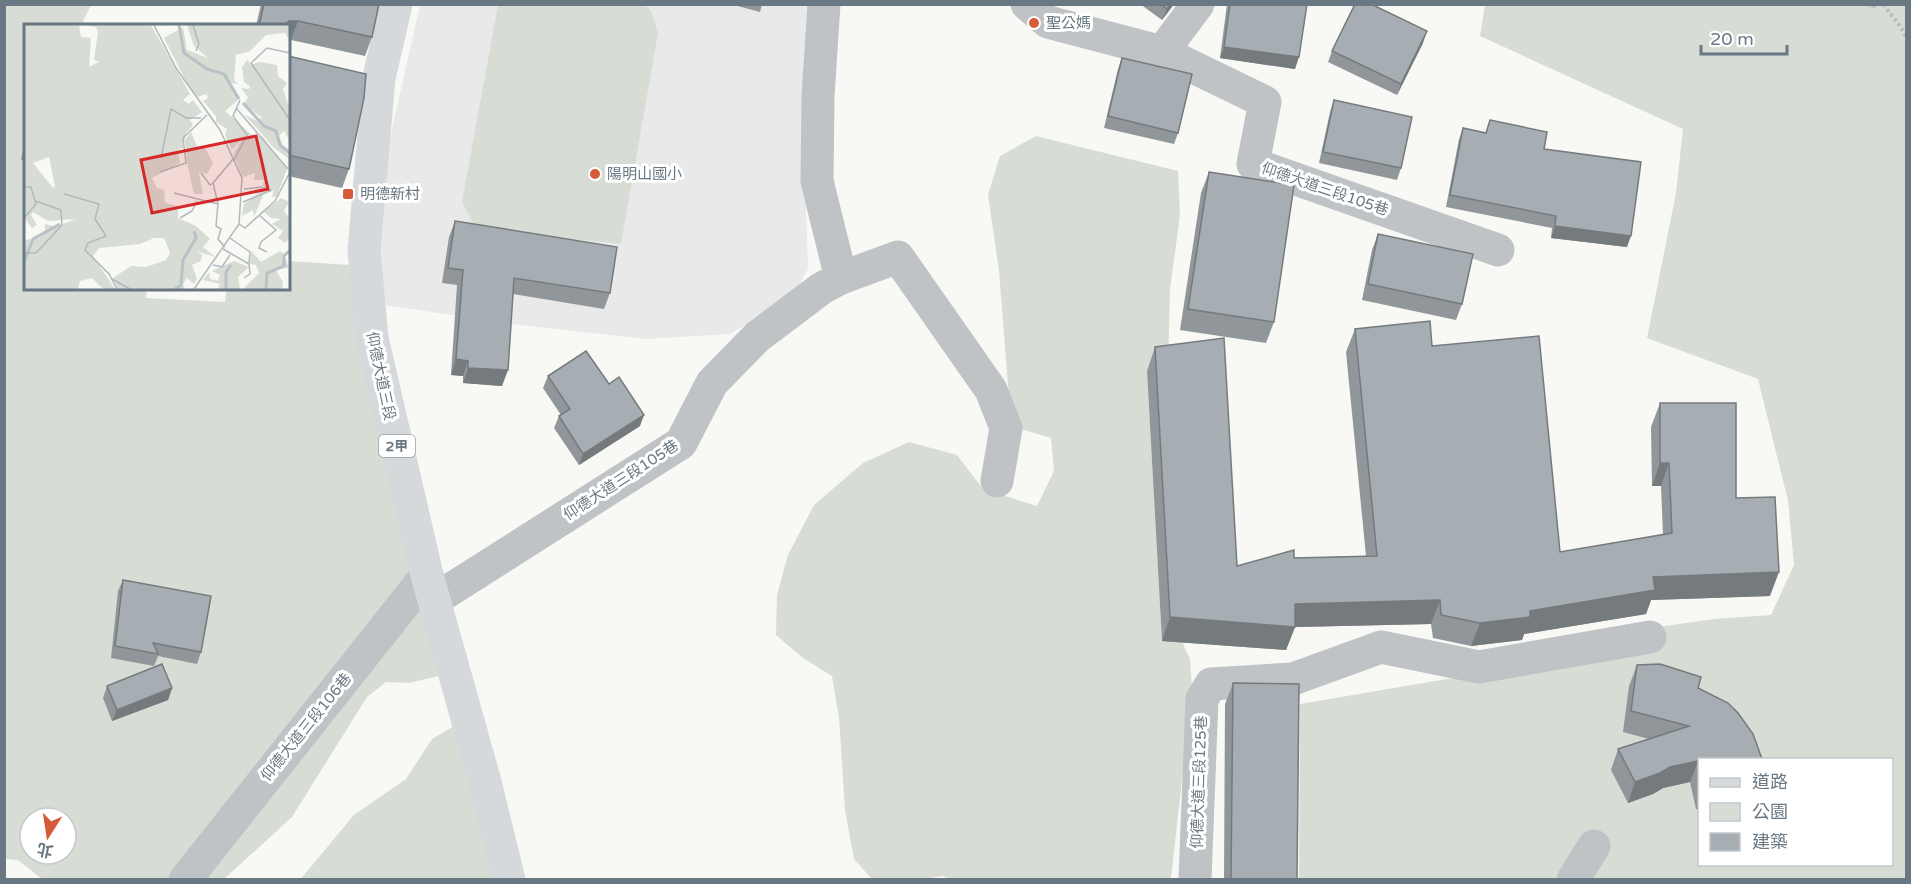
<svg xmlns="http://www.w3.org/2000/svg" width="1911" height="884" viewBox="0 0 1911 884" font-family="'Varela Round','Noto Sans TC',sans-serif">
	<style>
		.built { fill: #e8e9e8 }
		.green { fill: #d7dcd5; fill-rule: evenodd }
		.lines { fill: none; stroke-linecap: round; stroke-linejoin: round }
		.path { stroke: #b9bcbe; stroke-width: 4; stroke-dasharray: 3 3; stroke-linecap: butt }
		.minor { stroke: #bfc3c6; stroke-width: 33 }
		.major { stroke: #d5d9dc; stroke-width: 33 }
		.wall { fill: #90969a }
		.shaded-wall { fill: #757a7d }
		.building { fill: #a7aeb3; stroke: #757a7d; stroke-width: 1.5 }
		.poi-dot { fill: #d45a39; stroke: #fff; stroke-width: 2 }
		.labels { text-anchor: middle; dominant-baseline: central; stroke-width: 6; stroke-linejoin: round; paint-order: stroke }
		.shield { fill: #fff; stroke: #96a0a8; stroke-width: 1.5 }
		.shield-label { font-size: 14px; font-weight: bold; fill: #697883 }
		.poi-label { font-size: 15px; fill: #697883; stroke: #fff; text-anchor: start }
		.street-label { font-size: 15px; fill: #697883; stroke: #fff }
		.inset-river { fill: none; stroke: #b8c2c6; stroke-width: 3 }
		.inset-road { fill: none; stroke: #b2b9bd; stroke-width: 1.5 }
		.view { fill: #d62828; fill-opacity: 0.15; stroke: #d62828; stroke-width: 3 }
		.inset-edge { fill: none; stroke: #697883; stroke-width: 3 }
	</style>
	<rect width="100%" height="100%" fill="#f8f8f5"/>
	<path class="built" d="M420,5h391l-7,142 4,122 -15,26 -15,12 -49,27 -83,5 -126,-14 -137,-20 -5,-41 3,-63 11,-72z"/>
	<g class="green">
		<path d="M644,4l7,7 7,22 -37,211 -79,-8 -68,-12 -12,-22 36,-197z"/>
		<path d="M5,5h86l-10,20 -55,1v107l-5,27 5,1v127h121l-1,10 79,4 2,-14h61v-27l62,4 90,393 -2,18 -29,7 -23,-1 -19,15 -75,120 -68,62h-182l-24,-19 -13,-1zM30,818h36v36h-36z"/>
		<path d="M1485,5h421v874l-607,1 1,-176 176,-30 189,-48 49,-7 57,-4 23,-50 -6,-64 -30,-122 -111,-41 29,-145 7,-64 -203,-93zM1700,760h192v104h-192z"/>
		<path d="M1036,136l142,35 2,44 -10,75 -2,78 -21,3 15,269 20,2 8,17 2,30 -21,190 -221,1 -7,-4 -18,3h-53l-18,-20 -9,-49 -6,-92 -7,-42 -29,-18 -27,-23 1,-40 11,-40 26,-50 49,-42 46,-21 48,13 26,34 54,17 17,-35 -3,-33 -34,-10 -8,-30 -10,-127 -11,-76 12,-39z"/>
		<path d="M454,726l41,153 -195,1 54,-65 52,-36 26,-40z"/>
	</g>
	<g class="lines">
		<g class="path">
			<path d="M1869,4l4,4 1,-4"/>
			<path d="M1884,4c7,13 17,20 22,33"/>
		</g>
		<g class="minor">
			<path d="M1027,4l21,18 114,30 103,50 -12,62 245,86"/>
			<path d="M1162,52l36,-48"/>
			<path d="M841,278l57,-21 93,133 15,38 -9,53"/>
			<path d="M434,600l247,-157 31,-60 45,-46 65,-49 19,-10 -24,-97 1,-85 6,-92"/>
			<path d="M185,880l242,-305"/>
			<path d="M1195,880l7,-181 9,-15 82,-5 88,-32 98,20 171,-30"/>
			<path d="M1573,880l21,-34"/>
		</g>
		<path class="major" d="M396,4l-17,74 -15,172 8,88 55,237 58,207 24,98"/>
	</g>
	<g class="wall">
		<path d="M261,4h118l-7,33 -7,19 -74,-16h-3v-14h-32z"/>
		<path d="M730,4h32l-2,8z"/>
		<path d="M1140,4h34l-12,16z"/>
		<path d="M1227,4h80l-12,65 -75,-11z"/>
		<path d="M1423,43l-26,52 -69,-33 4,-11z"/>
		<path d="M288,56l61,113 -7,19 -54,-12z"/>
		<path d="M1122,58l56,75 -4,11 -70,-16 14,-59z"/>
		<path d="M1334,100l67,68 -4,12 -78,-17 11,-51z"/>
		<path d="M1463,128l81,21 83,98 -76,-9 1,-10 -106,-21 13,-68z"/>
		<path d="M26,133v28l-5,-1z"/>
		<path d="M1209,172l65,150 -8,21 -86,-13 21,-137z"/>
		<path d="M455,221l155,72 -6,16 -91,-15 -11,92 -39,-3v-7l-12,-1 6,-90 -15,-2 7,-46z"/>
		<path d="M1378,234l84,70 -6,16 -94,-20 10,-50z"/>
		<path d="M1355,329l77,17 128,206 103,-17 -2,-49h-9l-1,-59 9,-24 76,95 34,98 -119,4 -5,14 -122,20 -2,6 -51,6 -38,-8 -2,-14 -136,3 -9,23 -124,-9 -15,-270 8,-24 82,219 57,-8 72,-2 -20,-204z"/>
		<path d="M548,376l61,8 31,42 -61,39 -25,-37 5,-12 2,-1 -18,-27z"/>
		<path d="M123,580l78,72 -4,12 -39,-8 -4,10 -43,-8 7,-67z"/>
		<path d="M1637,665l61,23 2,120 -4,1 -6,-27 -27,6 -10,6 -25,9 -17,-33 7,-21 31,-10 -26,-7 6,-46z"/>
		<path d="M1233,683l64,196h-73l1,-175z"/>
		<path d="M107,686l65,2 -4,12 -56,21 -9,-23z"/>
	</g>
	<g class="shaded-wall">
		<path d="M1170,4h4l-12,16 5,-11z"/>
		<path d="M289,21h9l-7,19h-3v-14h-5z"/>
		<path d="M1427,31l-4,12 -26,52 4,-11z"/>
		<path d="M1224,47l75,10 -4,12 -75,-11z"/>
		<path d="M1555,226l76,10 -4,11 -76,-9z"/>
		<path d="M456,359l12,2 -5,15 -12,-1z"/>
		<path d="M468,368l40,2 -6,16 -39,-3z"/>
		<path d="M644,415l-4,11 -61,39 4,-11z"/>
		<path d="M1660,463h9l-8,23h-9z"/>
		<path d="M1779,572l-9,24 -119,4 -5,14 -122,20 -2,6 -51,6 9,-23 50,-12 123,-34z"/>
		<path d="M1440,600l-9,24 -136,3 -9,23 -124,-9 8,-24 125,-13z"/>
		<path d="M172,688l-4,12 -56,21 5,-11z"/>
		<path d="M1698,761l-8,21 -27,6 -10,6 -25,9 7,-21 35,-15z"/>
		<path d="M1700,799v9l-4,1z"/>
	</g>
	<g class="building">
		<path d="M264,4h115l-7,33 -74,-16h-9l-6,5h-24z"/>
		<path d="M1161,4h9l-3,5z"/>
		<path d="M1230,4h77l-8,53 -75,-10z"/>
		<path d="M1355,4h16l56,27 -26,53 -69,-33z"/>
		<path d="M288,56l78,18 -2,24 -15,71 -61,-14z"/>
		<path d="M1122,58l70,16 -14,59 -70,-17z"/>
		<path d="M1334,100l78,17 -11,51 -78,-16z"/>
		<path d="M1490,120l57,12 -3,17 97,13 -10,74 -76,-10 1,-10 -106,-21 13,-67 23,5z"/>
		<path d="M1209,172l85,13 -20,137 -86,-13z"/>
		<path d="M455,221l162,26 -7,46 -96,-15 -6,92 -40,-2v-7l-12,-2 7,-89 -15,-2z"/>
		<path d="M1378,234l95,20 -11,50 -94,-20z"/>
		<path d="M1430,321l2,25 107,-10 21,216 112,-19 -3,-70h-9v-60h76v95l39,-1 4,75 -126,5 2,13 -125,21v6l-50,6 -39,-8 -1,-15 -145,4v23l-125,-10 -15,-270 69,-9 13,228 57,-16v8l83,-2 -22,-227z"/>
		<path d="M586,351l23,33 10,-7 25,38 -61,39 -24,-38 11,-7 -22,-33z"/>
		<path d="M123,580l88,16 -10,56 -48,-9 5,11 -43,-8z"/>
		<path d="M162,664l10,24 -55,22 -10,-24z"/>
		<path d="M1660,664l41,13 -3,11 30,15 10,10 15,21 9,25h-62v11l-2,-9 -28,6 -10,6 -25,9 -17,-33 71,-23 -58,-15 6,-46z"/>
		<path d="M1233,683l66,1 -2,195h-66z"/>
	</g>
	<g class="poi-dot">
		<circle cx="1034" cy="23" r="6"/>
		<circle cx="595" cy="174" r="6"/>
		<rect x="342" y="188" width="12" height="12" rx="3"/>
	</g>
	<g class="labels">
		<rect class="shield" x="379" y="435" width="36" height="22" rx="4.5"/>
		<g class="shield-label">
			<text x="397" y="446">2甲</text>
		</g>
		<g class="poi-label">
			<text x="1046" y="23">聖公媽</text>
			<text x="607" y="174">陽明山國小</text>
			<text x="360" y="194">明德新村</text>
		</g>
		<g class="street-label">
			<text transform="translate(1325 189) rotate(19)">仰德大道三段105巷</text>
			<text transform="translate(381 376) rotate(78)">仰德大道三段</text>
			<text transform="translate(621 480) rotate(-33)">仰德大道三段105巷</text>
			<text transform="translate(306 727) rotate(-51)">仰德大道三段106巷</text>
			<text transform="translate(1199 782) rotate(-88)">仰德大道三段125巷</text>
		</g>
	</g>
	<g transform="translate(24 24)">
		<rect width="266" height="266" fill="#f8f8f5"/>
		<path d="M0,1h55l2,12 10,1 -2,29 10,-5 -5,-2 4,-28 -2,-5 -11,-2h66l39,69 -7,6 6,4 4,-4 9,12 -12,8 3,5 -7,8 -3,15 -5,2 2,13 -28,15 5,10 7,2 1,13 13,3v12l18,8 14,13 -7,8 12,10 -19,-6 6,4 -1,6 -9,4 5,14 -3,5 -7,-6 -4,6 2,5h-67l-5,-11 18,-12 15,1 20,-7 4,-7 -6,-15h-10l-14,6 -41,4 -6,8 22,33h-12l-11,-11 -12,3 -2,8h-54v-49l15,-2 6,-5v-9l11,3 19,-8 -27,2 -15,-9 -2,3 6,10 -5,3 -8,-11zM25,133l6,29 -2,2 -20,-25zM163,1h102v15l-4,-7 -19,2 -16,16 -14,4 -2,25 4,4 -7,-1 7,17 -13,11 27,24 10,1 25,33 -10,27 -5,1 2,-7 -10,3 -10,24 -1,-7 -11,6 2,-12 18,-14 2,-10h-10l1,-7 -12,4 -10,-23 10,-16 -11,12 -7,-15 2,-6 -11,-7v-6l-13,-15 5,-3 -2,-4 -8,3 -11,-14 -23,-45 19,-11 4,23 21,8 -14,-12zM224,35l2,6 10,-3 17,3 1,11 9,7 -4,6 6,18v32l-5,-8 -5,5 4,10 6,4v9l-15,-11 -29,-33 12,6 5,-3 -18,-14 4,-7 -7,-9 8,1 1,-3 -6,-4 -2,-15zM167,108l6,14 8,2 8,15 -6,11 -8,-2 4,22h-9l-7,-31 -2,-23zM257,174l8,4 -5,9 6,8 -1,20 -4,4 -7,-5 5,-7 -11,-7 9,-5 -10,-1 -7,-6zM227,227l10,11 19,-11 4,3 5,14 -14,1 8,13 -1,7h-39l16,-16 -3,-8 -6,-1zM210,237l15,6 -11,10 2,12h-22l2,-5 -17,-4 6,-8 1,7 8,2 2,-6 -8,-4z" fill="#d7dcd5" fill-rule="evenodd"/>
		<path class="inset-river" d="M155,1l5,28 23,16 17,5 15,25M219,79l21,23 12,5 4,14 10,8M0,238l9,-23 27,-15M151,265l6,-4 2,-25 13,-22 -2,-7M202,265v-17l5,-7M242,265l1,-16 17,-7v-10l6,-6"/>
		<path class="inset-road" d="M130,1l22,43 44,62 22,48 -3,46 -45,65M169,1l6,19 -3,7M266,29l-23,-5 -16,15 39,57M212,84l52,61M137,134l10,-49 15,9h15M210,136l13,-25 -14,-19 7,-16M136,148l26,-9 -3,-25 24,-23M177,149l9,12 3,-2M0,163h7l5,17 -12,14M220,165l18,-2M150,169l44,11 -5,-21 21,-25M40,170l35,10 -4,15 11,17 -18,7 -3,7 24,24 8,15M219,178l29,-12M194,180l-2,22 5,3 -3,10 7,8M235,191l17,15 -15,12 -2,6 8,4M156,194l12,-7 5,-10M215,200l6,4 30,-27 15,-29M206,214l20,14 -1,12M199,225l26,15 1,10 -6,4M0,229h12l26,-28 -1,-15 -25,-9M189,241l9,2 8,-12M88,255l18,10"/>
		<path class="view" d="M232,112l12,53 -116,24 -11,-53z"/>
		<rect width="266" height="266" class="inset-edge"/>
	</g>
	<rect width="1911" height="884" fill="none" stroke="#697883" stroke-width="12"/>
	<rect x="1698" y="758" width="195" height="108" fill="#ffffff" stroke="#c3c9cd" stroke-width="1.5"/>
	<rect x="1710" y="778" width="30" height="9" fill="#d5d9dc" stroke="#c3c9cd" stroke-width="1.5"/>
	<text x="1752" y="788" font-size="18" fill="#697883">道路</text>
	<rect x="1710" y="803" width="30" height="18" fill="#d7dcd5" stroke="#c3c9cd" stroke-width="1.5"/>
	<text x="1752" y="818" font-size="18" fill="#697883">公園</text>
	<rect x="1710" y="833" width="30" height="18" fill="#a7aeb3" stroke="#c3c9cd" stroke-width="1.5"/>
	<text x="1752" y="848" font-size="18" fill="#697883">建築</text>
	<g transform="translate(48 836) rotate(192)"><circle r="28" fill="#ffffff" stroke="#c3c9cd" stroke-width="1.5"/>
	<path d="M0-4.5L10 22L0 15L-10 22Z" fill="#d45a39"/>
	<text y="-9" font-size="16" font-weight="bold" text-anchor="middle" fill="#697883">北</text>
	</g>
	<path d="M1701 45v9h86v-9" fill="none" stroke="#697883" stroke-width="3"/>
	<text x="1710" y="45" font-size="18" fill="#697883" stroke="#ffffff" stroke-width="4.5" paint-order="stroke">20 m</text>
</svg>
